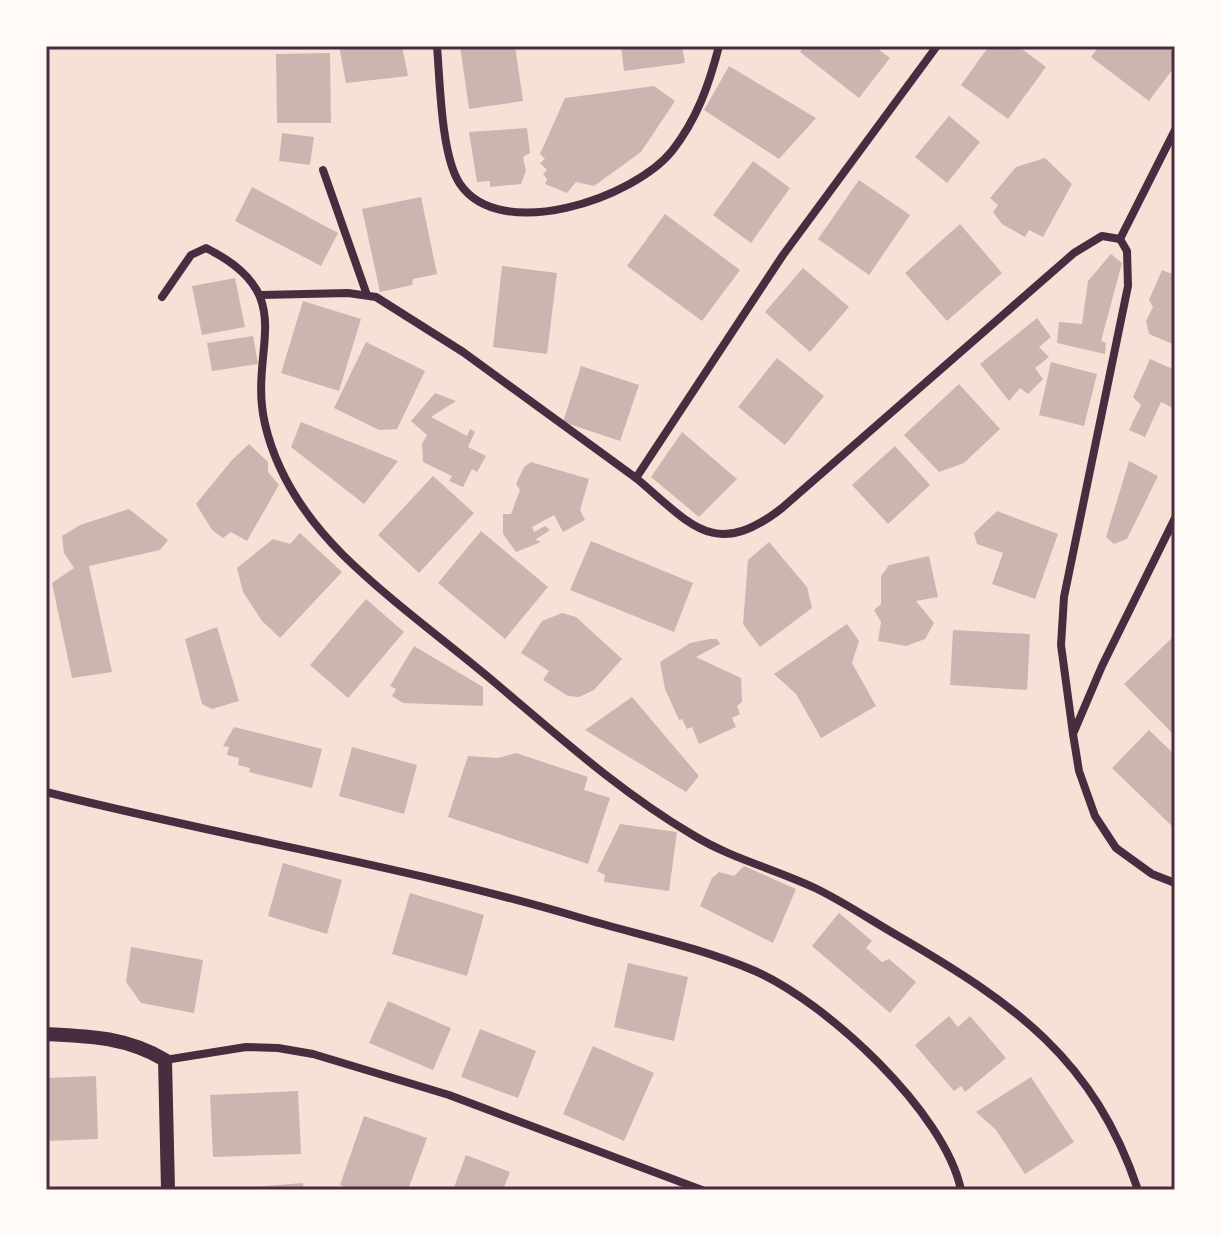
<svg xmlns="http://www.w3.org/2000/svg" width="1221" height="1236" viewBox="0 0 1221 1236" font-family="Inter,sans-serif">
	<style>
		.building { fill: #ccb4b1 }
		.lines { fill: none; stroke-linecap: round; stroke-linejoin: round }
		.minor { stroke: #4a2c40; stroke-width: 8 }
		.tertiary { stroke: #4a2c40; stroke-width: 14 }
		.neatline { fill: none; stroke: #4a2c40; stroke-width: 3 }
	</style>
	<rect width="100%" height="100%" fill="#f7e1d7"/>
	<g class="building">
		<path d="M339,46h63l6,30 -62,7z"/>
		<path d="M460,46h55l8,55 -54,8z"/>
		<path d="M621,46h61l3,17 -61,8z"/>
		<path d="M804,46h70l16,12 -31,40 -59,-46z"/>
		<path d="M989,46h29l28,21 -38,52 -47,-34z"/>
		<path d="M1099,46h67l9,7v13l-26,35 -58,-44z"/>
		<path d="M330,53l1,70h-54l-1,-69z"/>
		<path d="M729,66l87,52 -37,41 -75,-49z"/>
		<path d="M654,86l21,15 -34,51 -47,34 -18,-4 -9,11 -22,-9 2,-5 -4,-5 4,-4 -7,-7 5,-4 -5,-5 25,-56z"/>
		<path d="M949,116l31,26 -33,41 -32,-26z"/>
		<path d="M527,128l3,25 -7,4 3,14 -5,13 -31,3v-6l-13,1 -8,-50z"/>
		<path d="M282,133l32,4 -4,28 -31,-4z"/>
		<path d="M1045,158l27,26 -29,53 -14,-7 -4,7 -23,-13 -9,-12 5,-7 -8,-7 26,-31z"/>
		<path d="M753,161l37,27 -39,55 -38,-28z"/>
		<path d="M859,180l51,35 -41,60 -51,-36z"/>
		<path d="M252,187l86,46 -17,33 -86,-45z"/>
		<path d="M421,197l16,77 -24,5 -1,6 -32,7 -18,-83z"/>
		<path d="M665,214l75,56 -38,51 -75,-55z"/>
		<path d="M960,224l42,49 -55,48 -42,-48z"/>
		<path d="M1111,254l11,9 -21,78 5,2 -1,11 -48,-11 2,-21 23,2 6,-43z"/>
		<path d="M502,266l55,7 -10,81 -54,-7z"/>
		<path d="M803,268l46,39 -39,45 -45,-40z"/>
		<path d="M1162,270l13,5v70l-26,-11 -3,-13 7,-14 -4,-7z"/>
		<path d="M235,278l10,49 -43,8 -10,-49z"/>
		<path d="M303,301l58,18 -22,72 -58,-18z"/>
		<path d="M1037,318l14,19 -12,10 10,10 -14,11 8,11 -15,15 -8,-6 -11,13 -29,-37z"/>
		<path d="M253,336l5,28 -46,7 -5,-28z"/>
		<path d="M366,342l59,29 -28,58 -18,1 -45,-22z"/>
		<path d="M777,358l47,38 -39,49 -47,-38z"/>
		<path d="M1150,359l25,11v39l-14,-7 -16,35 -16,-7 12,-25 -8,-8z"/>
		<path d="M1051,362l46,12 -13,52 -45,-11z"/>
		<path d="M581,366l58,19 -19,56 -57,-19z"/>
		<path d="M959,384l41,45 -36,34 -25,9 -35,-37z"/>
		<path d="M435,393l21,8 -25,16 36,19 3,-7 5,3 -7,15 18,9 -9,16 -5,-3 -9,18 -14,-6 3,-5 -29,-14 -1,-18 5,-9 -16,-14z"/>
		<path d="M301,422l97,39 -34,43 -73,-57z"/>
		<path d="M682,432l55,47 -38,38 -48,-40z"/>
		<path d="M249,444l19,18v10l11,13 -32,56 -16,-9 -8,6 -11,-8 -16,-26 36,-44z"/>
		<path d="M895,446l35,39 -42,39 -36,-39z"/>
		<path d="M1129,461l29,15 -31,63 -13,5 -8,-7z"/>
		<path d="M531,462l58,17 -9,31 5,10 -22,12 -9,-17 -22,12 2,5 11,-6 5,4 -15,10 6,2 -25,10 -13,-18v-20h8l9,-24 -4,-6 8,-17z"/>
		<path d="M433,476l41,37 -55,60 -41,-38z"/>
		<path d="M129,509l39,31 -8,10 -71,16 23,106 -40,6 -20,-95 22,-15 -10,-15 -2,-17 18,-11z"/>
		<path d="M997,511l61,23 -23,65 -43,-15 11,-31 -26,-9 -3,-11z"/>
		<path d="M481,531l67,56 -43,52 -67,-56z"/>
		<path d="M300,533l42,39 -62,66 -18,-17 -19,-29 -6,-24 36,-29 17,5z"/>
		<path d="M591,541l102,42 -19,49 -104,-42z"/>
		<path d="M769,542l38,45 5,21 -52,39 -17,-23 5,-64z"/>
		<path d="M929,556l9,41 -22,4 18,22 -9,16 -19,7 -28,-5 3,-19 -7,-12 7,-6v-28l8,-11z"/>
		<path d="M366,599l38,33 -56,66 -38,-33z"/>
		<path d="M562,613l14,4 46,42 -28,31 -15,7 -11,-1 -25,-16 6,-9 -28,-18 21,-32z"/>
		<path d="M847,624l12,17 -7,22 24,43 -55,32 -25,-44 -22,-20z"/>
		<path d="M217,627l22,74 -27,8 -10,-5 -17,-65z"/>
		<path d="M953,630l77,4 -3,56 -77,-5z"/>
		<path d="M1175,635v101l-51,-52z"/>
		<path d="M710,639h7l3,5 -24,13 45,21 1,24 -5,4 3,8 -8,4 4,9 -37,17 -7,-17 -5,2 -5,-10 -3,1 -14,-31 -5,-27 30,-19z"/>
		<path d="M414,646l69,41v19l-80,-3 -11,-7 4,-7 -6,-3z"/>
		<path d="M632,697l67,79 -13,16 -101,-62z"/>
		<path d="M234,727l88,22 -10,39 -63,-16 1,-4 -12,-3 1,-7 -12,-3 2,-8 -6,-1z"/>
		<path d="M1149,730l26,25v74l-63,-61z"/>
		<path d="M352,747l65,18 -13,49 -65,-18z"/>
		<path d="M516,753l72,24 -4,13 26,8 -22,66 -140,-47 20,-61 30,2z"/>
		<path d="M620,824l57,8 -8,59 -65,-9 1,-7 -8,-4z"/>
		<path d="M283,863l59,17 -15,54 -59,-18z"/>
		<path d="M744,866l52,23 -23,54 -73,-37 12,-28 7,-6 15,4z"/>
		<path d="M410,893l74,22 -17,61 -75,-22z"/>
		<path d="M839,913l33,28 -6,7 16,14 7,-3 27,23 -26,31 -78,-67z"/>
		<path d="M131,947l72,13 -9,53 -53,-10 -15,-21z"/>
		<path d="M628,963l60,14 -14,64 -60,-14z"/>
		<path d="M388,1001l63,27 -18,42 -64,-27z"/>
		<path d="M949,1016l9,11 12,-11 36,42 -41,34 -4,-6 -7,5 -39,-46z"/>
		<path d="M480,1029l56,22 -18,47 -57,-21z"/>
		<path d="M593,1046l61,27 -30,68 -61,-27z"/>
		<path d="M96,1076l2,63 -52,2v-63z"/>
		<path d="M1031,1077l43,65 -49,32 -29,-44 -20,-18z"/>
		<path d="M298,1091l3,63 -88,3 -3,-62z"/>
		<path d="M364,1116l63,22 -19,52h-56l-12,-5z"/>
		<path d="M466,1155l44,17 -7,18h-50z"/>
		<path d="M303,1183l1,7h-62v-2z"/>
	</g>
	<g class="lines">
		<g class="minor">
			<path d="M437,46c3,35 4,110 23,138 41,60 174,14 212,-33 25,-32 37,-66 47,-105"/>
			<path d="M937,46l-154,209 -147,223c55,46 78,83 146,30l292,-255 28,-17 18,3 7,12 1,35 -64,311 -3,48 12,89"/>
			<path d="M323,170l44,125"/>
			<path d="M1120,239l55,-109"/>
			<path d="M261,295l87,-2 28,4 87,55 173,126"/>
			<path d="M162,297l29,-42 15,-7c97,48 41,100 59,176 12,52 41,94 78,131 47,46 100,84 150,126 64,54 127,111 200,154 37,23 82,34 122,53 29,14 57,33 85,49 115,67 194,122 238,253"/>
			<path d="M1175,518l-73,148 -29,68 6,37 16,45 21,32 36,26 23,9"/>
			<path d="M46,792c178,45 359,74 535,126 58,17 118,29 174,53 71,31 190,141 206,219"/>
			<path d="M165,1060l81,-13 32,1 35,6 136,41 253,95"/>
		</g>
		<path class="tertiary" d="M46,1034c43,2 80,3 119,26l3,130"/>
	</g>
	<rect width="1221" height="1236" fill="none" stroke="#fffaf5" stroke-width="96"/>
	<rect x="48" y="48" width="1125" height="1140" class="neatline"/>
</svg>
